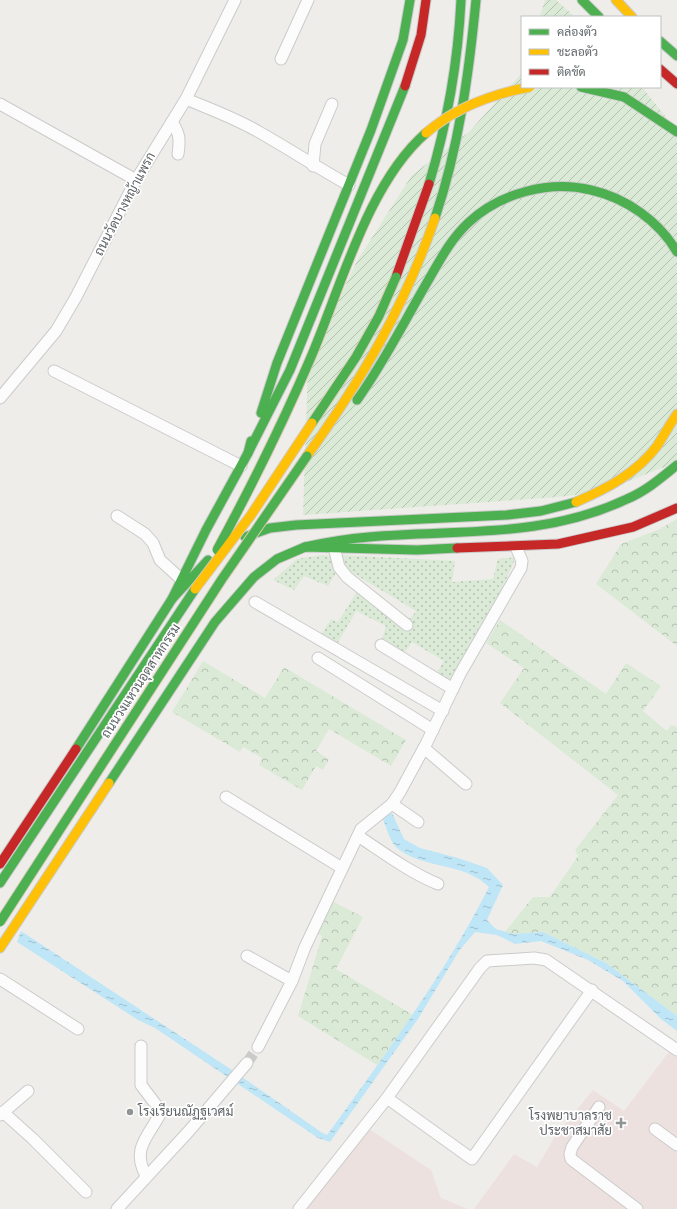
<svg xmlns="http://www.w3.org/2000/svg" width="677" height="1209" viewBox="0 0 677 1209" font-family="'Sofia Sans Condensed',Sarabun,sans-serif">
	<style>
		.medical { fill: #ede1e0 }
		.grass { fill: url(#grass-dots) }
		.forest { fill: url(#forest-crowns) }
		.garden { fill: url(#garden-furrows) }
		.water { fill: url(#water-ripples) }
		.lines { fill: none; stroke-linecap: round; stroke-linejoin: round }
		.street-tunnel { stroke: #cbcbc9; stroke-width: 11; stroke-dasharray: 11 5.5; stroke-linecap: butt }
		.street-casing { stroke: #cbcbcb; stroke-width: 13 }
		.fast-casing { stroke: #cacaca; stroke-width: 11 }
		.slow-casing { stroke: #cacaca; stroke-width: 11 }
		.jam-casing { stroke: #cacaca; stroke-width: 11 }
		.street { stroke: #fdfcfc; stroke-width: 11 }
		.fast { stroke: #4caf50; stroke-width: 9 }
		.slow { stroke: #ffc107; stroke-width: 9 }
		.jam { stroke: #c62828; stroke-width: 9 }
		.fast-bridge-casing { stroke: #d6cab8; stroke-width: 11; stroke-linecap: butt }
		.slow-bridge-casing { stroke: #d6cab8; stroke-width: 11; stroke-linecap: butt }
		.fast-bridge { stroke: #4caf50; stroke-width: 9 }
		.slow-bridge { stroke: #ffc107; stroke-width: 9 }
		.poi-dot { fill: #919495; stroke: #fff; stroke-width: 1.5 }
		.labels { text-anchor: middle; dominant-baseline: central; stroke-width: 3.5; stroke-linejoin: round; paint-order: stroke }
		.street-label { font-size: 13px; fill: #5f6467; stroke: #fff }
		.poi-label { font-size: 13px; fill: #5f6467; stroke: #fff; text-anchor: start }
	</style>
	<defs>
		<pattern id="grass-dots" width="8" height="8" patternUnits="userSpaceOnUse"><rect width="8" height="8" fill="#daead6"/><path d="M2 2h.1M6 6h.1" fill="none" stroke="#b4c1b1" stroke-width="1.8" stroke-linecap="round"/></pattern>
		<pattern id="forest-crowns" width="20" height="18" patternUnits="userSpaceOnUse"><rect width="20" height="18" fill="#daead6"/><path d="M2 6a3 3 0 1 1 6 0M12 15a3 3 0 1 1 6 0" fill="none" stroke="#b4c1b1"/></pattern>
		<pattern id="garden-furrows" width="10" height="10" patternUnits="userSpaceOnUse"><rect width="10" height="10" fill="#daead6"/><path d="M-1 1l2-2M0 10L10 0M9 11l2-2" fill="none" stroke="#b4c1b1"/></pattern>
		<pattern id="water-ripples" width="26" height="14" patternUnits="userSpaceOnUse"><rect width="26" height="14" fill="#bfe6f7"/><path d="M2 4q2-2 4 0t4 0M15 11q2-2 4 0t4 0" fill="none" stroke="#9ebecc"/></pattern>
	</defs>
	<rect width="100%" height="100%" fill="#efedea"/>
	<g class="medical">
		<path d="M677,1041v168h-203l40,-55 23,13 19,-32 37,-45 31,21z"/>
		<path d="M360,1123l71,47 10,28 27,11h-173z"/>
	</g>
	<g class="grass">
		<path d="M322,555l10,1 4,17 -8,13 -24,-10 -10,14 -21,-10 24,-21z"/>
		<path d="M341,555l114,6 -3,21 41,-3 5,-20 18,-2 -15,34 -50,90 -14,-8 7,-12 -32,-19 -9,13 -22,-13 5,-16 -30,-15 -20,35 -16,-9 11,-18 7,3 20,-32 5,1 4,10 32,20 12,-3 5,-7 -73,-44z"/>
	</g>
	<g class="forest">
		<path d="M677,519v127l-81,-62 25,-40 39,-15z"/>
		<path d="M500,620l106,74 20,-31 35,23 -18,25 24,20 4,-6 6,2v289l-71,-53 -63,-31 -30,2 -8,-2 28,-35h17l28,-41 -3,-6 43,-55 -118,-92 24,-35 -38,-25z"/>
		<path d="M203,661l62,37 19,-31 122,73 -15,26 -62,-37 -13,22 13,8 -6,11 -7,-4 -14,24 -43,-25 3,-7 -19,-11 -3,5 -68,-40z"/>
		<path d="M332,901l31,16 -27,52 77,46 -36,50 -79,-49 24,-80 -6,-3z"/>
	</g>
	<g class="garden">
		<path d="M545,0h11l19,17h-35z"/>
		<path d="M522,73v14h120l35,44v331l-76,30 -43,5 -255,18 5,-150 49,-104 55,-86 57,-43z"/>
	</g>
	<path class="water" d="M392,813l12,26 16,9 38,10 29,10 16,17 -16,35 9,9 17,5 30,-2 63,31 71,53v15l-16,-12 -38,-38 -35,-21 -47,-19 -26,3 -18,-9 -22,-3 -16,19 -41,68 -88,123 -12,-4 -163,-110 -17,-8 -121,-78 4,-11 214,141 86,60 6,3c58,-80 117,-160 162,-248 -25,-25 -67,-18 -92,-39 -7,-6 -11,-22 -15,-31z"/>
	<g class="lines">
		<path class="street-tunnel" d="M247,1063l11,-16"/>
		<g class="street-casing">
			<g id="street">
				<path d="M281,59l27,-59"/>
				<path d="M186,99c24,10 49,19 73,33 30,17 59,36 90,53"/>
				<path d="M0,104l136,76"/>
				<path d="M172,122c8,12 8,18 6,32"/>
				<path d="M313,166l2,-22 17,-40"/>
				<path d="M54,371l187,95"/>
				<path d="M0,398l56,-67 20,-34 60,-117 50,-81 49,-99"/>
				<path d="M117,516l28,18 8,9 7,17 22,20"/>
				<path d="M334,547l5,20 8,10 60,48"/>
				<path d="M255,602l188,109"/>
				<path d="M381,645l72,44"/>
				<path d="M318,658l115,72"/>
				<path d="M424,748l42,36"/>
				<path d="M226,797l116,71"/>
				<path d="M392,804l26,18"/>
				<path d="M358,836c26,17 51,36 80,48"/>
				<path d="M247,956l45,25"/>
				<path d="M0,979l78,50"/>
				<path d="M141,1046v39l19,25 -1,6c-13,23 -27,34 -13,60"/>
				<path d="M258,1047l34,-66 13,-34 56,-118 31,-25 8,-12 26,-48 34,-70 61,-106 1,-7 -6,-14"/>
				<path d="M387,1098l85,61 120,-169"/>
				<path d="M599,1107l-27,40 -2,7 1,5 66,50"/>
				<path d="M3,1112l30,27 53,53"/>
				<path d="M0,1115l28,-24"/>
				<path d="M655,1129l22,16"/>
				<path d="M117,1209l72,-78 58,-68"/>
				<path d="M299,1209l88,-111 93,-130 7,-7 47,-3 12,2 131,90"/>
			</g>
		</g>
		<g class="fast-casing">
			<g id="fast">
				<path d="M582,0l17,17"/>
				<path d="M660,41l17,15"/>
				<path d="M581,87l43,10 53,35"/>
				<path d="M429,184c18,-60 29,-121 32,-184"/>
				<path d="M435,218c24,-71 34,-145 41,-218"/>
				<path d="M357,400c26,-36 46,-76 68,-114 13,-22 24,-45 43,-63 32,-30 81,-43 123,-33 35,8 68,31 86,62"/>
				<path d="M261,413l16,-50 94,-233 32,-90 7,-40"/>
				<path d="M248,453l42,-83 115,-284"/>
				<path d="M245,537l25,-9 26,-3 211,-10 34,-4 35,-9"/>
				<path d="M305,547c109,-26 217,2 322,-48 19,-8 34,-21 50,-34"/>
				<path d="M172,599l36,-39"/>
				<path d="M76,749l96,-150 34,-69 42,-77 3,-12"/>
				<path d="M109,783l106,-161 39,-45 23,-18 28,-12 112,3 40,-2"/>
				<path d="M0,883l195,-294"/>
			</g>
		</g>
		<g class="slow-casing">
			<g id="slow">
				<path d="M616,0l16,17"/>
				<path d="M307,456c55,-77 97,-148 128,-238"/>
				<path d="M576,502c30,-13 61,-29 81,-56 7,-11 13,-22 20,-32"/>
				<path d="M0,948l109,-165"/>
			</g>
		</g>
		<g class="jam-casing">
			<g id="jam">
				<path d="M660,69l17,15"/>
				<path d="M405,86l16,-51 5,-35"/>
				<path d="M396,277l33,-93"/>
				<path d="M457,548l101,-4 75,-17 44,-19"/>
				<path d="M0,864l76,-115"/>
			</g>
		</g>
		<use href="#street" class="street"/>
		<use href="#fast" class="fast"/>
		<use href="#slow" class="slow"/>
		<use href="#jam" class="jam"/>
		<g class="fast-bridge-casing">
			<g id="fast-bridge">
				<path d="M312,423l44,-66 23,-41 17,-39"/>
				<path d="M217,550c34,-63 66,-127 94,-193 30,-70 57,-174 115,-224"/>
				<path d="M0,922l222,-343 85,-123"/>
			</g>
		</g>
		<g class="slow-bridge-casing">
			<g id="slow-bridge">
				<path d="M426,133c30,-26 66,-39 104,-46"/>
				<path d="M195,589l56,-74 61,-92"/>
			</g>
		</g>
		<use href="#fast-bridge" class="fast-bridge"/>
		<use href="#slow-bridge" class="slow-bridge"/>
	</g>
	<g class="poi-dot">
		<circle cx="130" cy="1112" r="4"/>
		<path d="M619 1117h4v4h4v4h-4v4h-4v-4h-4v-4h4z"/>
	</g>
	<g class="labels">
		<g class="street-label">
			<text transform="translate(125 204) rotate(-62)">ถนนวัดบางหญ้าแพรก</text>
			<text transform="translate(141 681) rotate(-57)">ถนนวงแหวนอุตสาหกรรม</text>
		</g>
		<g class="poi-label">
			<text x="138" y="1112">โรงเรียนณัฏฐเวศม์</text>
			<text x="612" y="1116" text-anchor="end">โรงพยาบาลราช<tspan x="612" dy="15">ประชาสมาสัย</tspan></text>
		</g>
	</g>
	<rect x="521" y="16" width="140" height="72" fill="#ffffff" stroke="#bfc1c2"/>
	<rect x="529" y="29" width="20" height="6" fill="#4caf50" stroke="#bfc1c2"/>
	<text x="557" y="36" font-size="12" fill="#5f6467">คล่องตัว</text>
	<rect x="529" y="49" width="20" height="6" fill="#ffc107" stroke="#bfc1c2"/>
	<text x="557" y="56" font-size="12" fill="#5f6467">ชะลอตัว</text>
	<rect x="529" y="69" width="20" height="6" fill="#c62828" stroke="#bfc1c2"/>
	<text x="557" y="76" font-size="12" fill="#5f6467">ติดขัด</text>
</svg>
